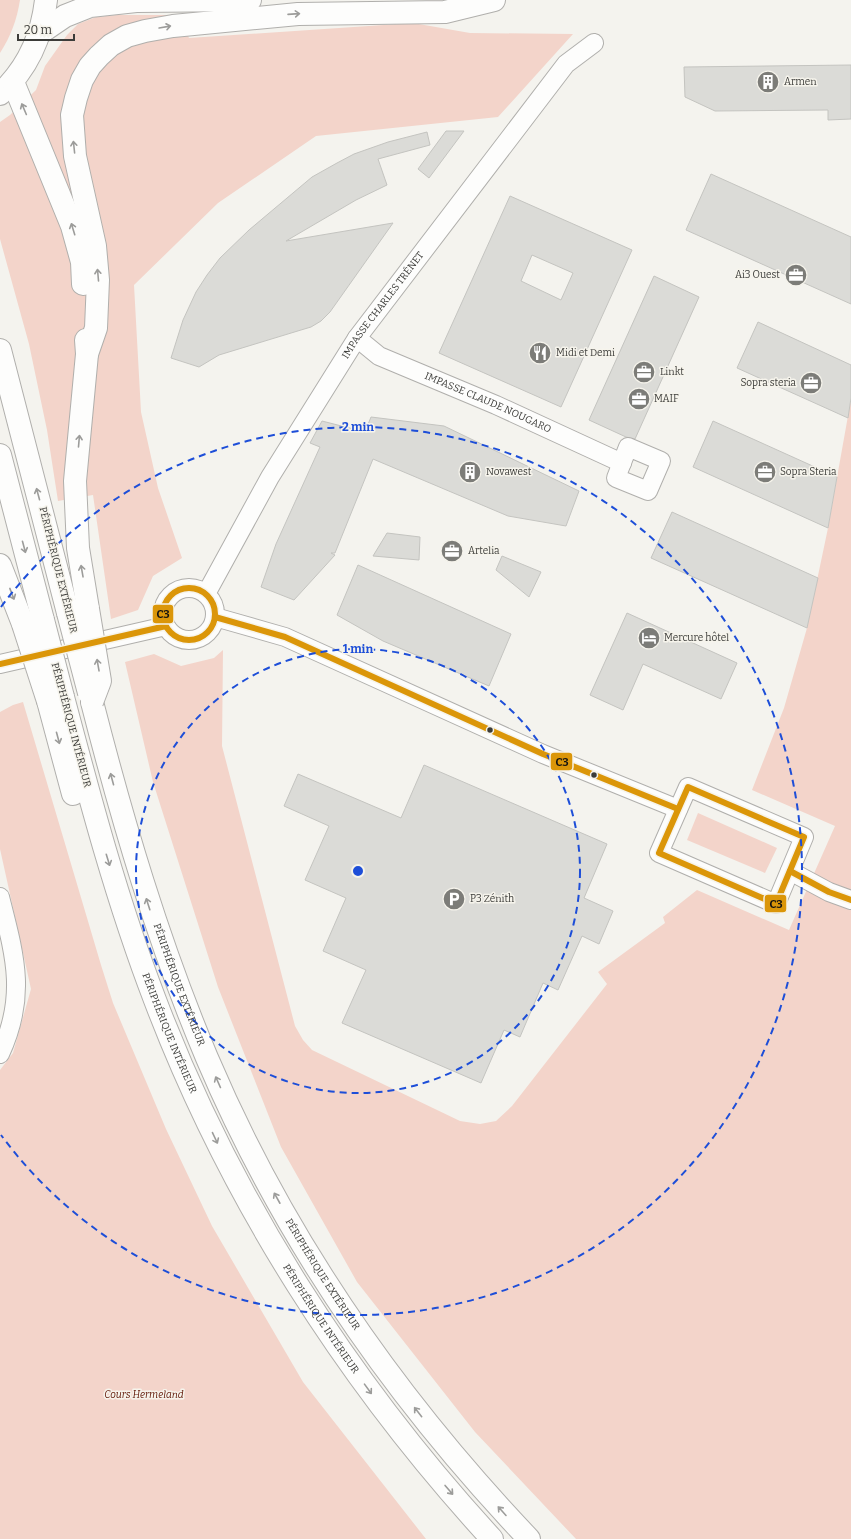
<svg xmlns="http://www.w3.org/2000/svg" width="851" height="1539" viewBox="0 0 851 1539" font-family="Bitter,serif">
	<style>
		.green { fill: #f3d4ca }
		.building { fill: #dbdbd7; stroke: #c4c4c0; fill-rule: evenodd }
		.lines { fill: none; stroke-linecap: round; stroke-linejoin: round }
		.minor-casing { stroke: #b0afac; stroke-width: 20 }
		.major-casing { stroke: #b0afac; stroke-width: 24 }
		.highway-casing { stroke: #b0afac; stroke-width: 24 }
		.minor { stroke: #fdfdfc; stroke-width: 18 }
		.major { stroke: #fdfdfc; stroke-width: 22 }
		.highway { stroke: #fdfdfc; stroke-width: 22 }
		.highway-bridge-casing { stroke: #b0afac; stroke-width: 24; stroke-linecap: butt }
		.highway-bridge { stroke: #fdfdfc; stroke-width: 22 }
		.bus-1-casing { stroke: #f6f4ec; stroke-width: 9 }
		.bus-1 { stroke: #db9609; stroke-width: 6 }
		.oneway { stroke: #9c9c9a }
		.ring { fill: none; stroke: #1d4ed8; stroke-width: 2; stroke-dasharray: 7 5 }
		.bus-dot { fill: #3c3c39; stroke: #f6f4ec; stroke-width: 1.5 }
		.labels { text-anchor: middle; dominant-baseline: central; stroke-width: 3; stroke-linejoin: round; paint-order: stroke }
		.poi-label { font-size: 10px; fill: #3c3c39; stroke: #f6f4ec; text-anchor: start }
		.street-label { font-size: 10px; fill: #3c3c39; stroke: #f6f4ec }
		.park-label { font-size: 10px; font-style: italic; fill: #601504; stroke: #f6f4ec }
		.centre { fill: #1d4ed8; stroke: #f6f4ec; stroke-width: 2 }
		.ring-label { font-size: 12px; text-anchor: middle; font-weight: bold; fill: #1d4ed8; stroke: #f6f4ec; stroke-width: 3; stroke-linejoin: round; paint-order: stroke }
		.line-badge { stroke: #f6f4ec; stroke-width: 1.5 }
		.pale-badge-label { font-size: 11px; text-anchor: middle; font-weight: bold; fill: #111 }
	</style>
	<rect width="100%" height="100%" fill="#f4f3ee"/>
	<g class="green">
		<path d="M0,0h20c-3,19 -9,36 -20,53z"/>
		<path d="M117,15h62l10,23 224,-15 57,10 103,1 -75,83 -182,19 -98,67 -84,82 7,127 17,76 24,70 -29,18 -15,34 -27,9 -18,-124 -35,6 -11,-71 -18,-86 -29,-105v-117l10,-7 26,-25 9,-24 22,-31 11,-11 18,-7z"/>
		<path d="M851,399v1140h-275l-101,-107 -118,-150 -76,-135 -63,-160 -65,-205 -28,-120 29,-8 27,12 33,-8 9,-8 -1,96 73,280 8,14 9,10 148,71 20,3 16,-3 16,-15 95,-122 -9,-12 67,-49 -2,-6 34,-27 92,40 46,-104 -83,-36 32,-82 23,-80 21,-100z"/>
		<path d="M23,702l78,263 12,38 53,126 46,97 91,156 123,157h-426v-469l13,-17 18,-64 -31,-140v-137l13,-7z"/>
		<path d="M698,813l79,35 -12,25 -78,-33z"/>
	</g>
	<g class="building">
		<path d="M851,65v54l-23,1v-10l-113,1 -30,-14 -1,-30z"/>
		<path d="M446,131h18l-35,47 -11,-9z"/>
		<path d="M427,132l3,13 -52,14 9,26 -31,15 -70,41 107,-18 -63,89 -9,9 -10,6 -10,3 -82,25 -20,12 -28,-9 12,-38 13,-28 11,-17 13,-17 29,-28 63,-53 25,-14 17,-9 34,-12z"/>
		<path d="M711,174l140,63v67l-165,-74z"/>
		<path d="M510,196l122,54 -71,157 -122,-54zM532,255l41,18 -12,27 -40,-19z"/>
		<path d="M654,276l45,21 -64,142 -9,-2 -37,-17z"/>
		<path d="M758,322l93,43v33l-3,20 -111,-50z"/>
		<path d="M371,417l73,9 135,65 -13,35 -58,-10 -135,-57 -38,94h-4l4,2 -41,45 -33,-13 15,-43 44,-97 -10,-4 12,-22 43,11z"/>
		<path d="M713,421l124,56 -9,51 -135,-61z"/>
		<path d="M672,512l146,66 -11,50 -156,-70z"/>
		<path d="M387,533l33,4 -1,23 -46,-4z"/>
		<path d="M502,556l39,16 -12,25 -33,-27z"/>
		<path d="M358,565l153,69 -22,52 -106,-45 -46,-26z"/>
		<path d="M627,613l110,50 -16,36 -78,-35 -20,46 -33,-15z"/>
		<path d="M424,765l183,79 -23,54 29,13 -14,33 -17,-8 -24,54 -15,-7 -23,54 -16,-7 -23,53 -139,-60 24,-53 -43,-19 23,-53 -41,-18 24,-54 -45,-20 14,-32 103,44z"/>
	</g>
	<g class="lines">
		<g class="minor-casing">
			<g id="minor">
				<path id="s1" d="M357,338l22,18 117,49 126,58"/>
				<path d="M628,447l33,14 -13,30 -32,-13z"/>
				<circle cx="189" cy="614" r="26"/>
				<path id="s2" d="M206,594l64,-117 87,-139 209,-274 28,-21"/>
				<path d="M215,617l70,20 258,117 135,55"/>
				<path d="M0,664l166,-38"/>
				<path d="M688,787l116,50 -28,67 -117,-51z"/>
				<path d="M790,871l39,21 22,8"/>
				<path d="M0,897c15,59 27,99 0,157"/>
			</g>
		</g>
		<g class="major-casing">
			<path id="major" d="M0,94c27,-25 42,-58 46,-94"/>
		</g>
		<g class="highway-casing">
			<g id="highway">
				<path d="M40,33l25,-17 25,-10 46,-5 114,-1"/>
				<path d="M13,82l59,144 10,36 1,22"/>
				<path d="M86,340l1,14 -12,127 3,67 10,61"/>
				<path d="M0,350l68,263"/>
				<path d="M87,354l9,-26 2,-48 -3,-34 -20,-90 -3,-41 4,-17 6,-18 8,-14 9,-10 12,-11 16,-9 18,-5 28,-5 125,-12 147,-2 49,-12"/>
				<path d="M0,455l43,165"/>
				<path d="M0,565l23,59"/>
				<path id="s3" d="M63,697c27,102 54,204 92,303 76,200 193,382 337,539"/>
				<path d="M48,701l25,93"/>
				<path id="s4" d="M92,702c31,121 66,240 115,356 76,179 188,340 322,481"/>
			</g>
		</g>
		<use href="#minor" class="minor"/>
		<use href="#major" class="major"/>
		<use href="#highway" class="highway"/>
		<g class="highway-bridge-casing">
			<g id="highway-bridge">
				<path d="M88,609l12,72 -8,21"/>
				<path d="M68,613l21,80"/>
				<path d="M43,620l20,77"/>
				<path d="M23,624l25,77"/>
			</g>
		</g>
		<use href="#highway-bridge" class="highway-bridge"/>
		<g class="bus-1-casing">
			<g id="bus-1">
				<circle cx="189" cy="614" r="26"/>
				<path d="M215,617l70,20 258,117 135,55"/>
				<path d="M0,664l166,-38"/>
				<path d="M688,787l116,50 -28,67 -117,-51z"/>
				<path d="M790,871l39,21 22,8"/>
			</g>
		</g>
		<use href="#bus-1" class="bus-1"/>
	</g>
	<defs><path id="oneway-shaft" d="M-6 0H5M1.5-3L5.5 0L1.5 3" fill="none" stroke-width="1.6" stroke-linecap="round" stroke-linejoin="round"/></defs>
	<g class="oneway">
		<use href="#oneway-shaft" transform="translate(294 14) rotate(-4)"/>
		<use href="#oneway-shaft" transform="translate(165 27) rotate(-10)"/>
		<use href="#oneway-shaft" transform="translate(24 109) rotate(-113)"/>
		<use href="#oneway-shaft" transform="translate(74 147) rotate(-96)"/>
		<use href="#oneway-shaft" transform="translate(73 229) rotate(-107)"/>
		<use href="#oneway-shaft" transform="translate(98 275) rotate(-95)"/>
		<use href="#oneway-shaft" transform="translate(79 441) rotate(-85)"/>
		<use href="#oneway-shaft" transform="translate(38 494) rotate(-105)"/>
		<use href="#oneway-shaft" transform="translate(24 547) rotate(75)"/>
		<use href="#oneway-shaft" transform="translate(82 571) rotate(-100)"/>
		<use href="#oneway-shaft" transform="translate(12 594) rotate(69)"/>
		<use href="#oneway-shaft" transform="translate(98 665) rotate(-100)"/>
		<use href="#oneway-shaft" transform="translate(58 738) rotate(75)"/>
		<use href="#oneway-shaft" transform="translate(112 779) rotate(-105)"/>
		<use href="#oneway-shaft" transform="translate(108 860) rotate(73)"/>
		<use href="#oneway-shaft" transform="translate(148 904) rotate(-108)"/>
		<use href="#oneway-shaft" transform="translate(218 1082) rotate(-114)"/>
		<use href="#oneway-shaft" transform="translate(215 1138) rotate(65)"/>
		<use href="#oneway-shaft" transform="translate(277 1198) rotate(-119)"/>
		<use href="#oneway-shaft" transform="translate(368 1389) rotate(54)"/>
		<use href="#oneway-shaft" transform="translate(418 1412) rotate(-128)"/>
		<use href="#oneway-shaft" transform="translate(449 1490) rotate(49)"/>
		<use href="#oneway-shaft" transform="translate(502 1511) rotate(-132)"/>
	</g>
	<g class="ring">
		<circle cx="358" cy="871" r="222"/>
		<path d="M1 607A444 444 0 1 1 1 1135"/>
	</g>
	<defs>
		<g id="building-disc" transform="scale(1.15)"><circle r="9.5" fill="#7c7c78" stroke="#f6f4ec"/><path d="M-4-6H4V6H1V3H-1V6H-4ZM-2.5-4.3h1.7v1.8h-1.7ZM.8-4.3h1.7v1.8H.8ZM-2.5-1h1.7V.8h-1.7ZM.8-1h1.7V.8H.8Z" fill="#fff"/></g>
		<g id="office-disc" transform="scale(1.15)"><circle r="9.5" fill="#7c7c78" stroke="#f6f4ec"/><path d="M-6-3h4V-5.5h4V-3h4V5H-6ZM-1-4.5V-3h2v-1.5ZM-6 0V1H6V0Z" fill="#fff"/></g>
		<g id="restaurant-disc" transform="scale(1.15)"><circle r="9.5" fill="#7c7c78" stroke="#f6f4ec"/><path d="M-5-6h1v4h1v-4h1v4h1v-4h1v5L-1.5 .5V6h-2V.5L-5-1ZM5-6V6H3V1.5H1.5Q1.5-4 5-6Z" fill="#fff"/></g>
		<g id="hotel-disc" transform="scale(1.15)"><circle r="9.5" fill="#7c7c78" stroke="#f6f4ec"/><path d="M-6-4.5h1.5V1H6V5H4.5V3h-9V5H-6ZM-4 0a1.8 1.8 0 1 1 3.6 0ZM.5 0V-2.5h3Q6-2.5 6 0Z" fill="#fff"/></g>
		<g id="parking-disc" transform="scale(1.15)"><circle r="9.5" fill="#7c7c78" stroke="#f6f4ec"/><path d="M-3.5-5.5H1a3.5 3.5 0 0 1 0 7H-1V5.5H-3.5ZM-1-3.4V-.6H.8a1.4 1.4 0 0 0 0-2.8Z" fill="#fff"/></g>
	</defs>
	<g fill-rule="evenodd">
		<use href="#building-disc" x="768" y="82"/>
		<use href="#office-disc" x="796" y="275"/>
		<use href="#restaurant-disc" x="540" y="353"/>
		<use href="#office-disc" x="644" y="372"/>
		<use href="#office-disc" x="811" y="383"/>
		<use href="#office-disc" x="639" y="399"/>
		<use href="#building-disc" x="470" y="472"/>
		<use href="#office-disc" x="765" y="472"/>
		<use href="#office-disc" x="452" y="551"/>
		<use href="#hotel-disc" x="649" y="638"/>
		<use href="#parking-disc" x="454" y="899"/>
	</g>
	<g class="bus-dot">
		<circle cx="490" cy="730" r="3.5"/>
		<circle cx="594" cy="775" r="3.5"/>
	</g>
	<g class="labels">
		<g class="poi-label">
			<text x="784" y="82">Armen</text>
			<text x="780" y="275" text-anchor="end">Ai3 Ouest</text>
			<text x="556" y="353">Midi et Demi</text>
			<text x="660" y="372">Linkt</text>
			<text x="796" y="383" text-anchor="end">Sopra steria</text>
			<text x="654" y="399">MAIF</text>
			<text x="486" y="472">Novawest</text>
			<text x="780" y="472">Sopra Steria</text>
			<text x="468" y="551">Artelia</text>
			<text x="664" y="638">Mercure hôtel</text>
			<text x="470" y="899">P3 Zénith</text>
		</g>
		<g class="street-label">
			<text stroke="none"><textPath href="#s2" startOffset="339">IMPASSE CHARLES TRÉNET</textPath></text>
			<text stroke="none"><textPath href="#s1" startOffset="147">IMPASSE CLAUDE NOUGARO</textPath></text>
			<text transform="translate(58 570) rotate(76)">PÉRIPHÉRIQUE EXTÉRIEUR</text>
			<text transform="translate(71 725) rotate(75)">PÉRIPHÉRIQUE INTÉRIEUR</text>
			<text stroke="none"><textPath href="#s4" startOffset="296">PÉRIPHÉRIQUE EXTÉRIEUR</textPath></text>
			<text stroke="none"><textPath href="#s3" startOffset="353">PÉRIPHÉRIQUE INTÉRIEUR</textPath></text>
			<text stroke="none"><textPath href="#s4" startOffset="620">PÉRIPHÉRIQUE EXTÉRIEUR</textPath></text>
			<text stroke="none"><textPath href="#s3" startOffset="677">PÉRIPHÉRIQUE INTÉRIEUR</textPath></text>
		</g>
		<g class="park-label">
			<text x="144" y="1395">Cours Hermeland</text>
		</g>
	</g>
	<circle cx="358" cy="871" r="6" class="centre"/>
	<g class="ring-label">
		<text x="358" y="431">2 min</text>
		<text x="358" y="653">1 min</text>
	</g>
	<g class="line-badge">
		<rect x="152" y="604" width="22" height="20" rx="4" fill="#db9609"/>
		<rect x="550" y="752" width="23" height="19" rx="4" fill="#db9609"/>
		<rect x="764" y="894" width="23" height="19" rx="4" fill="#db9609"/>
	</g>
	<g class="pale-badge-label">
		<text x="163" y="618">C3</text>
		<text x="562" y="766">C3</text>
		<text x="776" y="908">C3</text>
	</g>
	<path d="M18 34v6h56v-6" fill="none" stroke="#3c3c39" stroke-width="2"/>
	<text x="24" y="34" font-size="12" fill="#3c3c39" stroke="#f6f4ec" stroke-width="3" paint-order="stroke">20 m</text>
</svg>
